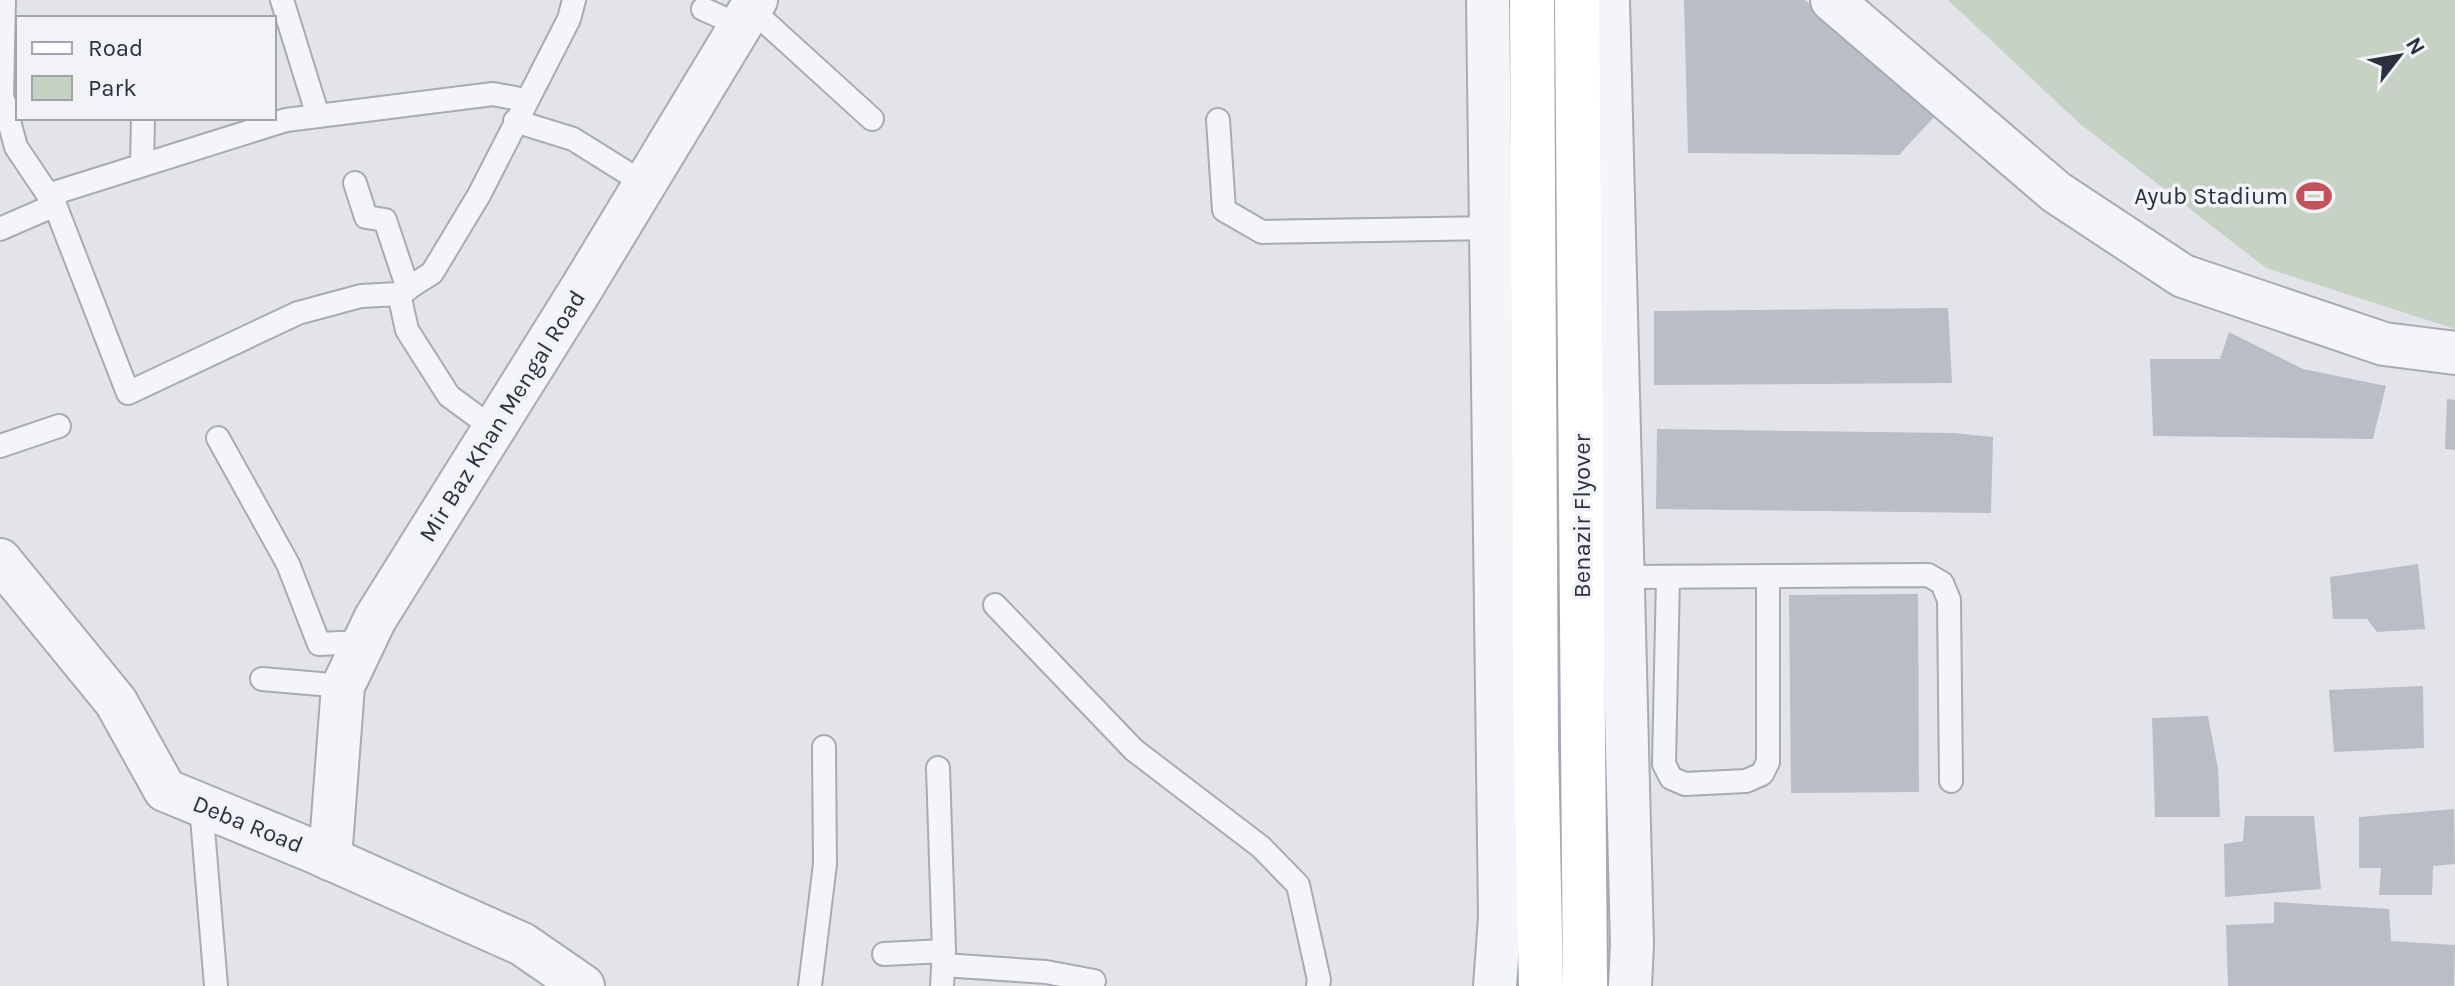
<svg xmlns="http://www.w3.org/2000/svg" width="2455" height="986" viewBox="0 0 2455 986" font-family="Karla,sans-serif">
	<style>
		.green { fill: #c6d2c4 }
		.building { fill: #babdc5 }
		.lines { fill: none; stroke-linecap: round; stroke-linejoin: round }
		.lane-casing { stroke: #a8abb3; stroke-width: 26 }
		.street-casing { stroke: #a8abb3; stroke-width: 46 }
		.primary-casing { stroke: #a2a8b4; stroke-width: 48 }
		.lane { stroke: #f4f5f8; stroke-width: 22 }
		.street { stroke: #f4f5f8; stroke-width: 42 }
		.primary { stroke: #fff; stroke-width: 44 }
		.labels { text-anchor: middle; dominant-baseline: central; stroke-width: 7; stroke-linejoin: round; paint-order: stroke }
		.poi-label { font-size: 24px; fill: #2c313f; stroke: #f2f3f7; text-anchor: end }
		.street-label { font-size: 24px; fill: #2c313f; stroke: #f2f3f7 }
	</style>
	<rect width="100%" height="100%" fill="#e2e4e9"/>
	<path class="green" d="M1948,0h507v329l-189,-61 -187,-145z"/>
	<g class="building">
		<path d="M1684,0h121l129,117 -35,38 -211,-2z"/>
		<path d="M1948,308l4,75 -298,2v-74z"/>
		<path d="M2229,332l74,37 83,17 -13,53 -220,-3 -3,-77h70z"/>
		<path d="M2447,399l8,1v50l-10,-1z"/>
		<path d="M1657,429l297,4 39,4 -2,76 -335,-4z"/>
		<path d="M2418,564l7,65 -48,3 -10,-13h-34l-3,-42z"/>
		<path d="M1918,594l1,198 -128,1 -2,-198z"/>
		<path d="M2423,686l1,62 -90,4 -5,-62z"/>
		<path d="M2208,716l10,52 2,49h-65l-3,-99z"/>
		<path d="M2454,809l1,55 -22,2 -1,29h-53l2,-27h-22v-51z"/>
		<path d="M2245,816h69l7,73 -96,8 -1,-53 19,-3z"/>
		<path d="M2274,902l115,7 2,32 64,4 -1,41h-226l-2,-61 48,-2z"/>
	</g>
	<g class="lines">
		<g class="lane-casing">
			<g id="lane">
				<path d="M4,0l-2,95 14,52 39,58 73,188 170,-80 63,-17 38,-2 33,-21 47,-78 90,-176 5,-19"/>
				<path d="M282,0l36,116"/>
				<path d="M703,9l38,17"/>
				<path d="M751,9l121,110"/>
				<path d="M1218,120l6,90 38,22 231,-4"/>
				<path d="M515,121l58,18 72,45"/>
				<path d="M142,165l1,-47"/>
				<path d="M355,183l11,34 19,3 23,69"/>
				<path d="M48,195l238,-75 207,-26 32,6"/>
				<path d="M0,229l55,-24"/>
				<path d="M399,294l8,36 42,66 45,33"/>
				<path d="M218,438l70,126 31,80 45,-2"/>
				<path d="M0,446l59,-20"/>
				<path d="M1624,577l304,-2 14,8 7,17 2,181"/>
				<path d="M1668,577l-4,187 7,14 14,6 61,-3 16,-7 6,-12v-186"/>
				<path d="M995,605l139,145 127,97 37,38 21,95 -1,6"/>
				<path d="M262,679l81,7"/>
				<path d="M938,768l6,183 -2,35"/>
				<path d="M201,805l15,181"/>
				<path d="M884,954l60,-3"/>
				<path d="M943,965l103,7 48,9"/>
				<path d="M810,986l15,-122 -1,-117"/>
			</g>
		</g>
		<g class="street-casing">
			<g id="street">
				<path d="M1488,0l12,918 -5,68"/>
				<path d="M1608,0l24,944 -2,42"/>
				<path d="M1832,0l224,192 127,84 201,68 71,9"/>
				<path d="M0,560l116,142 49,88 148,61 209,93 61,42"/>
				<path d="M330,859l13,-173 32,-67 208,-333 173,-286"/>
			</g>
		</g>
		<g class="primary-casing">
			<g id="primary">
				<path d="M1532,0l4,743 5,243"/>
				<path d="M1577,0l8,986"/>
			</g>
		</g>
		<use href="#lane" class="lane"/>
		<use href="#street" class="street"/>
		<use href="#primary" class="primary"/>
	</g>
	<defs>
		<g id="stadium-bare" transform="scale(2.76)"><path d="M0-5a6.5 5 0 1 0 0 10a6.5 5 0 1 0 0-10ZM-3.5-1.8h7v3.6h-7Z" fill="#c2535a" stroke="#f2f3f7" stroke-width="2.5" paint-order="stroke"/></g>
	</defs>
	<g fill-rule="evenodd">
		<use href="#stadium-bare" x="2314" y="196"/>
	</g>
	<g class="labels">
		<g class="poi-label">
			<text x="2288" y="196">Ayub Stadium</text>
		</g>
		<g class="street-label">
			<text transform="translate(502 416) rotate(-58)">Mir Baz Khan Mengal Road</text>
			<text transform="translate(1582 516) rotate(-90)">Benazir Flyover</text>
			<text transform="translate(248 824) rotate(22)">Deba Road</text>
		</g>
	</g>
	<rect x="16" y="16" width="260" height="104" fill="#f2f3f7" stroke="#a3a5ad" stroke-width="2"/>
	<rect x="32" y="42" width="40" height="12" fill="#ffffff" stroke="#a3a5ad" stroke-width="2"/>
	<text x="88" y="56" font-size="24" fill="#2c313f">Road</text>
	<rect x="32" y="76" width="40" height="24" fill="#c6d2c4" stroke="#a3a5ad" stroke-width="2"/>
	<text x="88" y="96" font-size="24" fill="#2c313f">Park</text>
	<g transform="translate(2399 56) rotate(59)" stroke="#f2f3f7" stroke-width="6" paint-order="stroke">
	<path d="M0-6L14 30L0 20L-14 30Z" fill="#2c313f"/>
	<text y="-12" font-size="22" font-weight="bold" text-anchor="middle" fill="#2c313f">N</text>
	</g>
</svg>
